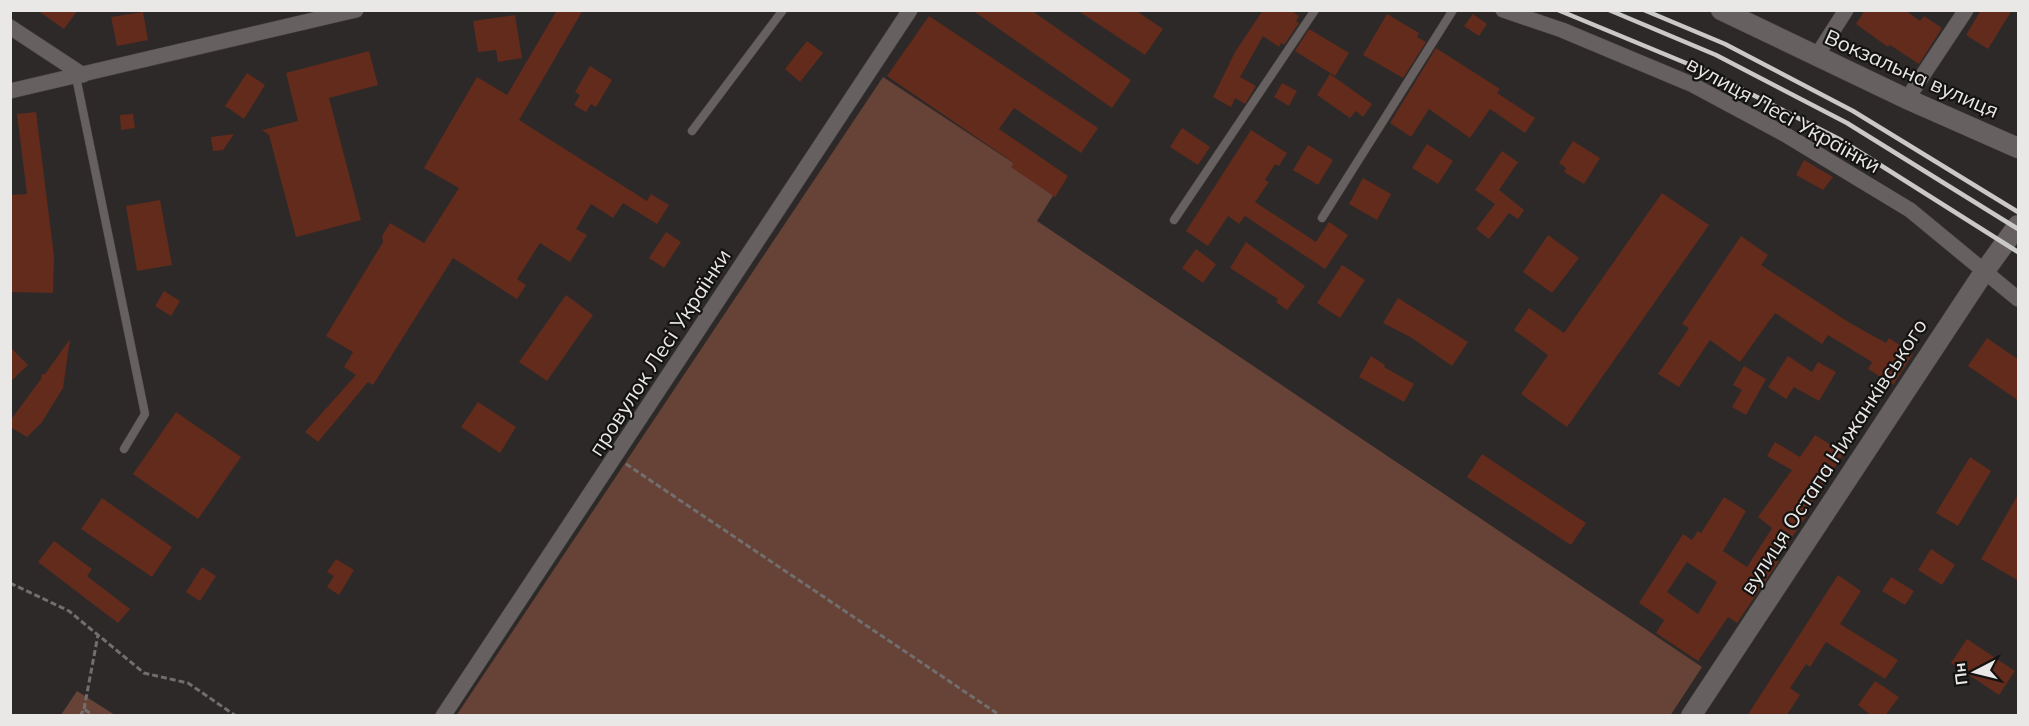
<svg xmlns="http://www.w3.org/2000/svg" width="2029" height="726" viewBox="0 0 2029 726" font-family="Mulish,sans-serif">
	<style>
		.green { fill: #674237 }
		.building { fill: #622b1c; fill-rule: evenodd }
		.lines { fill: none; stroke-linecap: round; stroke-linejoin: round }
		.service-casing { stroke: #484544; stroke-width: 9 }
		.minor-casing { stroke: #484544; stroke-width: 16 }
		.tertiary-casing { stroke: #484544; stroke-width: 21 }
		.path { stroke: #716e6d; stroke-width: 3; stroke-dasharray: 6 3; stroke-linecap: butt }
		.service { stroke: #666160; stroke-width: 8 }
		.minor { stroke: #666160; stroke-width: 15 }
		.tertiary { stroke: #666160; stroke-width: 20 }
		.rail { stroke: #cbc9c8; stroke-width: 4.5 }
		.labels { text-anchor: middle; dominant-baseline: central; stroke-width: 4.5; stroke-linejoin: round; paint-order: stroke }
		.street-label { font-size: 21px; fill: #eae8e7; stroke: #141312 }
	</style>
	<rect width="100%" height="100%" fill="#2d2928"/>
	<g class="green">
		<path d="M883,77l173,114 -19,30 665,446 -32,49h-1214z"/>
		<path d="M77,691l38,24h-54z"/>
	</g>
	<g class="building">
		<path d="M37,10h41l-14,19z"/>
		<path d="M557,10h26l-64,110 128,81 4,-7 18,11 -12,19 -34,-21 -10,15 -22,-14 -15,25 11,6 -17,27 -30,-19 -23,36 9,6 -9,14 -64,-41 -80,127 -5,-3 -50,60 -13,-10 51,-57 -12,-8 9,-15 -27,-16 57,-94 -1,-6 8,-13 34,20 35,-55 -35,-20 53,-91 30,18z"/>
		<path d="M972,10h59l100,70 -19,28z"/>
		<path d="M1077,10h58l28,19 -18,26z"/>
		<path d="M1263,10h27l9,6 -3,5 3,2 -15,22 -3,-2 -2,4 -16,-11 -23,41 16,9 -11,18 -10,-6 -4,9 -18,-10 22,-45z"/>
		<path d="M1865,10h40l15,11 4,-5 18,12 -23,36 -29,-19 -2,2 -32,-23z"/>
		<path d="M1981,10h31l-24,39 -22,-14z"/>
		<path d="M143,12l5,28 -31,6 -6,-29z"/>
		<path d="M1387,14l32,19 -2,4 9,5 -23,36 -40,-23z"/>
		<path d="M1473,14l14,10 -8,12 -15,-10z"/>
		<path d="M515,15l7,43 -24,4 -2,-12 -18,2 -5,-31z"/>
		<path d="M929,16l169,112 -17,25 -67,-45 -15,21 69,47 -13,21 -44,-30 3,-4 -127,-87z"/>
		<path d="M1309,29l40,24 -14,23 -40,-25z"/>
		<path d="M807,41l16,12 -23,29 -15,-13z"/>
		<path d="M1436,48l64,41 -3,4 38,25 -10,15 -35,-24 -20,29 -41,-29 -18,28 -21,-14z"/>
		<path d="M369,51l9,34 -49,13 32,122 -65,17 -27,-102 -7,-5 36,-9 -12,-48z"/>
		<path d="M590,66l22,14 -16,27 -5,-3 -5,8 -12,-7 6,-10 -5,-3z"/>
		<path d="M247,73l18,12 -21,34 -19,-13z"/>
		<path d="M1330,74l42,30 -9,13 -7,-6 -6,7 -33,-23z"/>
		<path d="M1282,83l15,8 -8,15 -15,-9z"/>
		<path d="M36,112l18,144 -1,37 -43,-1v-97l17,-1 -10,-80z"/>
		<path d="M133,114l2,14 -14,2 -1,-15z"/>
		<path d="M1182,128l28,19 -12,18 -28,-18z"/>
		<path d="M1251,130l36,23 -8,13 -4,-2 -10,16 4,2 -14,20 61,40 13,-20 19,13 -23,34 -80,-53 -6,8 -11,-8 -20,30 -22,-15z"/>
		<path d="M234,134l-11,16 -10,1 -2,-14z"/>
		<path d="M1573,141l27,17 -16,26 -20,-12 2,-4 -7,-5z"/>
		<path d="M1427,144l26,17 -15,23 -26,-16z"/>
		<path d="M1308,145l25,15 -15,25 -25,-15z"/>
		<path d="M1502,151l16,11 -19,28 25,20 -6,9 -9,-6 -20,26 -13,-10 19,-25 -20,-14z"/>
		<path d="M1804,160l29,17 -10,13 -27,-15z"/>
		<path d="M1363,178l28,16 -14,26 -28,-16z"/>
		<path d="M1662,193l47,32 -142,202 -46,-33 27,-39 -34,-25 15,-22 35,25z"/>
		<path d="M160,200l12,65 -35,6 -11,-65z"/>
		<path d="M666,232l15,10 -17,26 -15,-10z"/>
		<path d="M1548,235l31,23 -27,35 -29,-21z"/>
		<path d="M1741,236l27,19 -7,10 89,58 36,20 3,-5 24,16 -20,31 -25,-16 4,-7 -44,-27 -6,9 -47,-31 -35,49 -30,-22 -31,47 -21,-13 31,-46 -7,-4z"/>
		<path d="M1246,242l59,44 -18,24 -11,-8 2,-3 -48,-31z"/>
		<path d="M1196,249l20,15 -13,19 -21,-15z"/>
		<path d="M1342,265l23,15 -25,38 -23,-15z"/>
		<path d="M164,291l16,10 -9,15 -16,-10z"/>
		<path d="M566,295l27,20 -46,66 -28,-19z"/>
		<path d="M1398,298l70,44 -16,24 -40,-28 -29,-15z"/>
		<path d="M1987,338l32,22v41l-51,-35z"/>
		<path d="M70,339l-7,49 -21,34 -15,15 -17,-10v-6l31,-42 1,-5h3z"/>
		<path d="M10,347l18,18 -18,17z"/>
		<path d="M1371,356l14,9 -1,2 30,17 -10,18 -45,-25z"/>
		<path d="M1788,356l24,16 6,-10 18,10 -17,29 -25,-14 -8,12 -18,-12z"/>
		<path d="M1744,366l22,13 -20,36 -14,-8 10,-17 -9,-5z"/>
		<path d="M478,402l38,25 -16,26 -39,-26z"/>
		<path d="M176,412l65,45 -43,62 -65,-45z"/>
		<path d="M1815,435l29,18 -38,59 2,2 -32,46 3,1 -42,62 -9,-6 -30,44 -42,-28 8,-13 -25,-17 44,-69 9,6 6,-9 3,2 23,-36 22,14 -23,40 24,16 25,-39 -14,-11 34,-47 -25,-14 8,-14 25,15zM1687,562l30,20 -19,32 -31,-22z"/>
		<path d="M1482,454l104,69 -15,22 -104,-68z"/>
		<path d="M1970,457l21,14 -33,55 -22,-13z"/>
		<path d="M2019,493v88l-38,-22z"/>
		<path d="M102,498l70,49 -20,30 -71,-48z"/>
		<path d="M54,541l38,28 -5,7 43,33 -12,14 -80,-61z"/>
		<path d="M1931,549l24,16 -13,20 -24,-15z"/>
		<path d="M336,559l18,11 -15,25 -12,-8 7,-11 -7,-4z"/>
		<path d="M202,567l14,9 -16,25 -14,-9z"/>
		<path d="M1838,575l23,16 -21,33 58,36 -13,19 -59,-37 -16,25 -4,-3 -16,24 10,7 -14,21h-39z"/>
		<path d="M1891,577l23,14 -9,14 -23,-14z"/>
		<path d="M1967,639l48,32 -16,24 -48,-32z"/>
		<path d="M1875,681l24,16 -14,19h-13l-14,-11z"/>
	</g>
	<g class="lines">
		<g class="service-casing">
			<g id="service">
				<path d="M76,77l69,337 -21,35"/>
				<path d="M692,131l91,-121"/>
				<path d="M1322,218l131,-208"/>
				<path d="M1174,220l141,-210"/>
			</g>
		</g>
		<g class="minor-casing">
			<g id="minor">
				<path d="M1503,10l59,20 129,54 95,51 124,75 108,89"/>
				<path d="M10,27l73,48"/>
				<path d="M1816,57l30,-47"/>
				<path d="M10,91l346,-81"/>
				<path d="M1907,99l59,-89"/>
				<path d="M443,716l467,-706"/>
			</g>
		</g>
		<g class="tertiary-casing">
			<g id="tertiary">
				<path d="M1721,10l186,89 111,49"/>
				<path d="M1691,716l293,-444 34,-47"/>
			</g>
		</g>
		<g class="path">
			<path d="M626,464l375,252"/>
			<path d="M10,583l59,28 75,62 44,10 48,33"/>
			<path d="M84,709l14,-74"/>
			<path d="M80,716l4,-7 10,7"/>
		</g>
		<use href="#service" class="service"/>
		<use href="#minor" class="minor"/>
		<use href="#tertiary" class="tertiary"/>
		<g class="rail">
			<path d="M1558,10l152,63 129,66 179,113"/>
			<path d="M1609,10l107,45 131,68 171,106"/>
			<path d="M1644,10l81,34 128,67 165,101"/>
		</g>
	</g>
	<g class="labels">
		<g class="street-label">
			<text transform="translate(1912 73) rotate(24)">Вокзальна вулиця</text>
			<text transform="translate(1784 114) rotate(29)">вулиця Лесі Українки</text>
			<text transform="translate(659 352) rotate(-57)">провулок Лесі Українки</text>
			<text transform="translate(1833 456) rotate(-57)">вулиця Остапа Нижанківського</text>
		</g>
	</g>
	<rect width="2029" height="726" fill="none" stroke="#eae8e7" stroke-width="24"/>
	<g transform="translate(1975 672) rotate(263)" stroke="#141312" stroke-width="4.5" paint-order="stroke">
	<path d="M0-4.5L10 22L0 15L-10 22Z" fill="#eae8e7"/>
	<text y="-9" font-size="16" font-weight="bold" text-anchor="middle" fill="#eae8e7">Пн</text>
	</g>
</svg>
